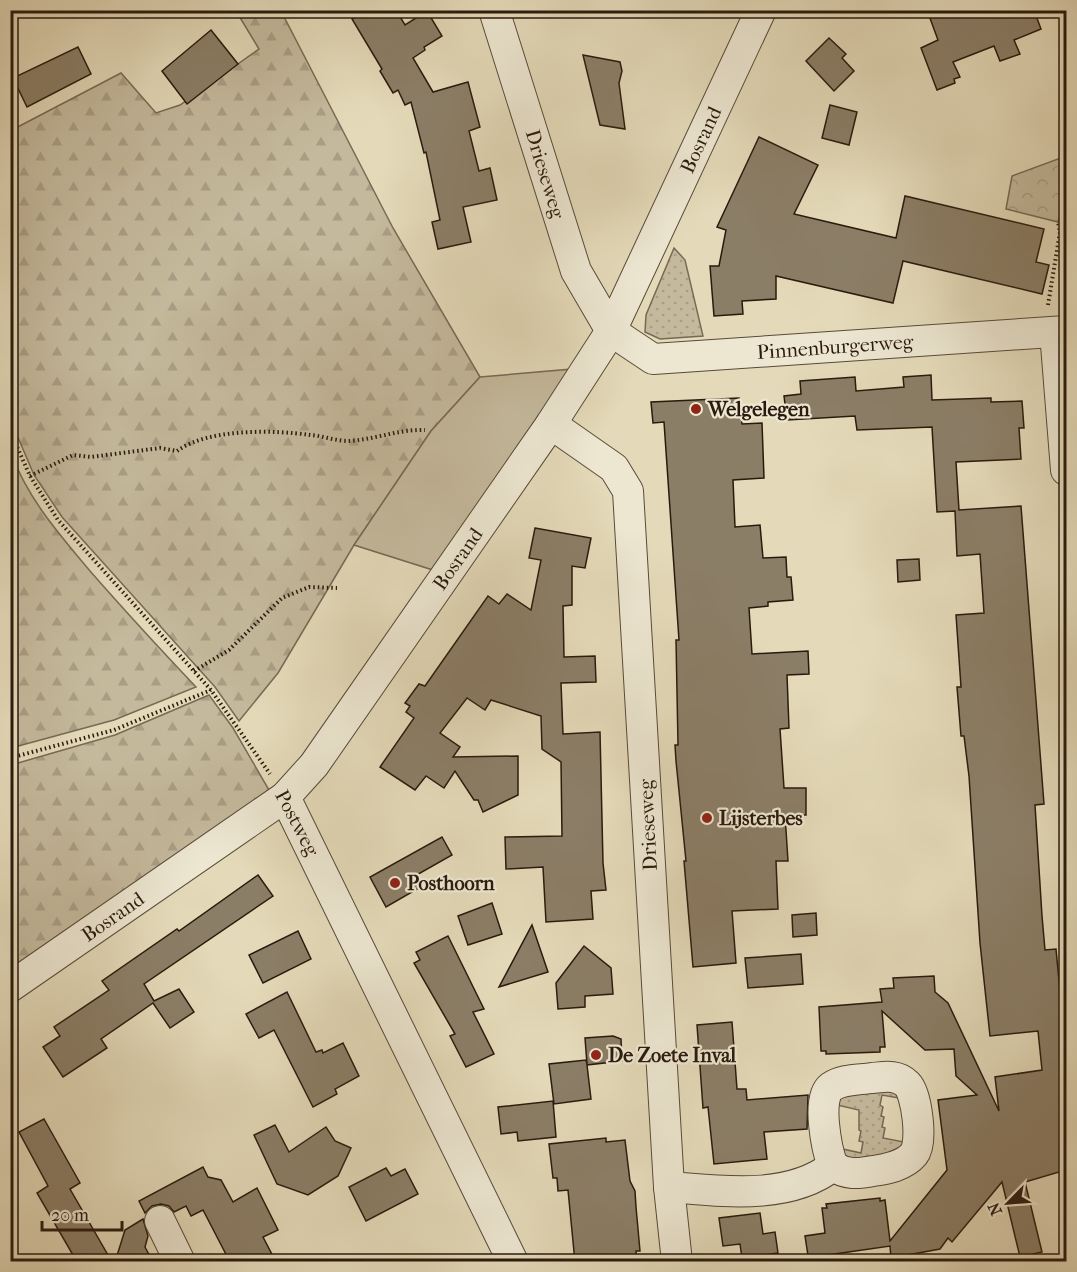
<svg xmlns="http://www.w3.org/2000/svg" width="1077" height="1272" viewBox="0 0 1077 1272" font-family="'IM FELL French Canon',serif">
	<style>
		.grass { fill: url(#grass-dots); stroke: #776a55; stroke-width: 1.5 }
		.forest { fill: url(#forest-firs); stroke: #776a55; stroke-width: 1.5 }
		.park { fill: url(#park-crowns); stroke: #776a55; stroke-width: 1.5 }
		.pitch { fill: #c4b99c; stroke: #776a55; stroke-width: 1.5 }
		.building { fill: #8b7e67; stroke: #2a1a0e; stroke-width: 1.5 }
		.lines { fill: none; stroke-linecap: round; stroke-linejoin: round }
		.minor-casing { stroke: #584a39; stroke-width: 32 }
		.path { stroke: #2a1a0e; stroke-width: 4; stroke-dasharray: 1.5 3; stroke-linecap: butt }
		.minor { stroke: #ede7d2; stroke-width: 30 }
		.poi-dot { fill: #8f2418; stroke: #ede7d2; stroke-width: 2 }
		.labels { text-anchor: middle; dominant-baseline: central; stroke-width: 4.5; stroke-linejoin: round; paint-order: stroke }
		.street-label { font-size: 20px; fill: #2a1a0e; stroke: #ede7d2 }
		.poi-label { font-size: 20px; font-weight: bold; fill: #2a1a0e; stroke: #ede7d2; text-anchor: start }
	</style>
	<defs>
		<pattern id="grass-dots" width="8" height="8" patternUnits="userSpaceOnUse" patternTransform="scale(1.5)"><rect width="8" height="8" fill="#c4b99c"/><path d="M2 2h.1M6 6h.1" fill="none" stroke="#a99e85" stroke-width="1.8" stroke-linecap="round"/></pattern>
		<pattern id="forest-firs" width="22" height="20" patternUnits="userSpaceOnUse" patternTransform="scale(1.5)"><rect width="22" height="20" fill="#c4b99c"/><path d="M5 1l3.5 6h-7zM16 11l3.5 6h-7z" fill="#a99e85"/></pattern>
		<pattern id="park-crowns" width="20" height="18" patternUnits="userSpaceOnUse" patternTransform="scale(1.5)"><rect width="20" height="18" fill="#c4b99c"/><path d="M2 6a3 3 0 1 1 6 0M12 15a3 3 0 1 1 6 0" fill="none" stroke="#a99e85"/></pattern>
	</defs>
	<rect width="100%" height="100%" fill="#e4dab9"/>
	<filter id="stains"><feTurbulence type="fractalNoise" baseFrequency=".00333" numOctaves="4"/><feColorMatrix values="0 0 0 0 .2 0 0 0 0 .09 0 0 0 0 .02 0 0 0 .5 -.17"/></filter>
	<radialGradient id="worn" r=".72"><stop offset=".6" stop-color="#630" stop-opacity="0"/><stop offset="1" stop-color="#630" stop-opacity=".3"/></radialGradient>
	<g class="grass">
		<path d="M674,248l11,12 18,76 -43,3 -15,-7 1,-17z"/>
		<path d="M892,1088l13,11 -23,-4 -2,10 3,2 -2,9 3,1 -2,10 3,1 -2,10 26,5 -2,5 -58,15 -11,-15 23,5 2,-11 -4,-1 2,-10 -2,-1v-20l-26,-6 3,-6z"/>
	</g>
	<g class="forest">
		<path d="M236,11h45l112,217 87,149 -49,54 -77,114 -76,128 -39,48 -24,-34 -153,-170 -28,-42 -23,-54 -1,-290 111,-58 35,40 24,-8 79,-56z"/>
		<path d="M11,453c17,46 48,81 79,118 35,40 70,78 106,116l-82,33 -103,28z"/>
		<path d="M209,695l24,33 36,62 -197,141 -61,40v-206l104,-30z"/>
	</g>
	<path class="park" d="M1066,156v36l-8,30 -52,-13 6,-33z"/>
	<path class="pitch" d="M573,369l-140,201 -79,-25 77,-114 49,-54z"/>
	<g class="building">
		<path d="M366,10h30l9,15 22,-14 15,25 -18,11 1,3 -12,8 20,34 35,-10 12,45 -11,4 10,40 11,-3 7,32 -34,7 8,35 -33,7 -6,-27 8,-2 -14,-68 -2,1 -13,-51 -6,3 -7,-15 -5,3 -13,-22 2,-2 -30,-50z"/>
		<path d="M927,10h107l7,19 -27,11 6,14 -20,7 -6,-15 -41,16 7,15 -6,2 1,4 -18,7 -16,-42 17,-8z"/>
		<path d="M211,30l27,34 -51,40 -25,-33z"/>
		<path d="M829,38l17,16 -4,4 12,13 -20,20 -28,-30z"/>
		<path d="M78,47l13,27 -64,33 -14,-29z"/>
		<path d="M583,55l37,7 2,9 -3,12 6,46 -25,-4z"/>
		<path d="M830,105l27,7 -8,33 -27,-7z"/>
		<path d="M759,137l59,28 -24,49 102,24 9,-42 139,33 -8,33 13,3 -7,29 -139,-33 -10,42 -117,-27v23l-34,2 1,13 -29,2 -4,-50h9l7,-36 -9,-3z"/>
		<path d="M931,375l1,25 59,-2v4l31,-1 2,27h-5l2,31 -65,3 3,48 62,-4 23,298 -9,1 7,111 3,34 11,-1 10,105v116l-41,12 17,70 -22,5 -18,-75 -50,60 -4,-4 -8,11 -49,9 -1,-12 -62,9 1,7h-20l-4,-26 20,-3 -3,-25h5l-1,-4 54,-6v3l5,-1 5,41 57,-71 -9,-70 39,-5 -21,-19 -2,-27 -29,1 -43,-39 3,36h-5v5l-54,2v-3h-5l-2,-44 63,-5 -2,-13 14,-1 -1,-10 41,-2 1,16 13,11 51,108 -4,-34 47,-7 -4,-39 -48,5 -10,-93 -11,-167 -5,-40h-3l-4,-49h4l-5,-72 28,-2 -4,-59 -23,2 -2,-45 -18,1 -5,-85 -75,3 -2,-14 -68,4 -3,-24 17,-2 -1,-13 55,-4 1,14 48,-4 -1,-10z"/>
		<path d="M739,398l3,26 20,-1 2,55 -31,2 2,47 25,-2 3,33 23,-1 1,20h4l2,23 -25,2v4l-19,2 3,46 56,-3 1,23 -22,1 2,53 -9,1 4,59h22v27h-21l3,46h-12l2,48 -46,2 4,52 -43,4 -9,-106h2l-10,-100 -1,-16h3l-2,-105h3l-15,-218 -11,1 -2,-21z"/>
		<path d="M535,528l56,10 -6,30 -13,-2v39l-9,1 1,51 31,-1 1,26 -35,1 2,51 37,-2 3,131 3,27 -15,1 2,28 -47,3 -3,-55 -37,2 -1,-32 57,-1 -1,-74 -19,-13 -1,-33 -50,-16 -6,10 -18,-12 -27,35 20,14 -7,10 65,-1v39l-35,17 -5,-12h-4l-19,-29 -11,17 -18,-12 -11,14 -35,-23 34,-49 -8,-6 4,-6 -5,-3 14,-19 6,2 63,-90 11,8 8,-10 24,16 10,-50 -12,-2z"/>
		<path d="M919,559l1,21 -22,2 -1,-22z"/>
		<path d="M442,837l10,18 -39,22 6,11 -33,19 -16,-30z"/>
		<path d="M258,875l15,21 -129,88 10,17 25,-12 15,23 -24,16 -17,-25 -52,36 6,9 -44,29 -20,-30 17,-11 -6,-9 55,-37 -7,-9 75,-52 2,2z"/>
		<path d="M492,903l10,31 -34,11 -10,-29z"/>
		<path d="M816,913l1,22 -24,2 -1,-22z"/>
		<path d="M532,925l16,47 -49,15z"/>
		<path d="M298,931l13,28 -48,24 -14,-28z"/>
		<path d="M448,936l36,73 -11,3 21,42 -28,13 -16,-31 5,-2 -41,-71 6,-3 -4,-8z"/>
		<path d="M584,946l27,22 2,26 -28,2v11l-27,2 -2,-26z"/>
		<path d="M801,954l2,30 -55,4 -3,-30z"/>
		<path d="M287,992l29,60 6,-2 1,3 20,-10 16,33 -24,13 2,5 -24,13 -39,-77 -15,8 -13,-24z"/>
		<path d="M732,1022l5,67h9l1,11 61,-5 -1,34 -43,3 3,27 -53,5 -6,-57 -5,1 -6,-83z"/>
		<path d="M613,1036l8,3 1,22 -35,4 4,34 -37,5 -5,-40 37,-4 1,4 -2,-26z"/>
		<path d="M553,1101l3,36 -38,4 -1,-9 -16,2 -3,-27z"/>
		<path d="M44,1119l36,64 -10,6 42,73h-35l-40,-69 11,-7 -29,-54z"/>
		<path d="M275,1125l14,27 37,-25 9,14 16,7 -13,28 -30,19 -31,-11 -23,-49z"/>
		<path d="M606,1138v4l19,-2 5,41 5,10 1,16 4,44h-4l1,11h-62l-7,-72 -10,1 -1,-13h-4l-4,-34z"/>
		<path d="M203,1167l5,10 13,3 12,22 24,-14 21,42 -15,7 13,25h-46l-27,-52 -12,6 -5,-10 -12,6 -5,-6 -8,-2 -9,2 -7,7 -6,-12z"/>
		<path d="M386,1168l5,8 14,-7 13,25 -52,27 -17,-34z"/>
		<path d="M760,1213l3,21 12,-2 3,21 -36,5 -2,-14 -17,2 -4,-28z"/>
		<path d="M143,1219l5,17 -3,11 8,15h-38l10,-32z"/>
	</g>
	<g class="lines">
		<g class="minor-casing">
			<g id="minor">
				<path d="M494,10l82,261 35,60 42,28 413,-28"/>
				<path d="M1055,332l11,138"/>
				<path d="M551,424l63,44 14,23 41,696 8,75"/>
				<path d="M285,797l228,465"/>
				<path d="M10,987l275,-190 29,-32 237,-341 60,-93 150,-321"/>
				<path d="M669,1187c52,4 119,14 164,-21 13,9 25,8 40,5 14,-2 31,-5 41,-17 9,-11 3,-60 -7,-70 -10,-10 -23,-7 -35,-6 -13,2 -30,1 -41,9 -15,11 -4,64 2,79"/>
				<path d="M160,1221l20,41"/>
			</g>
		</g>
		<g class="path">
			<path d="M1048,305l12,-73 -2,-10"/>
			<path d="M10,431l20,45 28,44 153,170 59,84"/>
			<path d="M30,476l43,-21 18,2 69,-9 17,3c32,-23 96,-21 134,-16 12,1 25,6 37,6 26,-1 50,-12 77,-11"/>
			<path d="M194,671l35,-21 53,-52 27,-11 28,1"/>
			<path d="M10,758l104,-28 97,-40"/>
		</g>
		<use href="#minor" class="minor"/>
	</g>
	<g class="poi-dot">
		<circle cx="696" cy="409" r="6"/>
		<circle cx="707" cy="818" r="6"/>
		<circle cx="395" cy="883" r="6"/>
		<circle cx="596" cy="1055" r="6"/>
	</g>
	<g class="labels">
		<g class="street-label">
			<text transform="translate(701 140) rotate(-65)">Bosrand</text>
			<text transform="translate(545 174) rotate(73)">Drieseweg</text>
			<text transform="translate(835 347) rotate(-4)">Pinnenburgerweg</text>
			<text transform="translate(458 559) rotate(-55)">Bosrand</text>
			<text transform="translate(297 823) rotate(62)">Postweg</text>
			<text transform="translate(648 825) rotate(-93)">Drieseweg</text>
			<text transform="translate(113 917) rotate(-35)">Bosrand</text>
		</g>
		<g class="poi-label">
			<text x="708" y="409">Welgelegen</text>
			<text x="719" y="818">Lijsterbes</text>
			<text x="407" y="883">Posthoorn</text>
			<text x="608" y="1055">De Zoete Inval</text>
		</g>
	</g>
	<rect width="1077" height="1272" fill="none" stroke="#e4dab9" stroke-width="36"/>
	<rect x="12" y="12" width="1053" height="1248" fill="none" stroke="#2a1a0e" stroke-width="3"/>
	<rect x="18" y="18" width="1041" height="1236" fill="none" stroke="#2a1a0e" stroke-width="1.5"/>
	<g transform="translate(1008 1203) rotate(245)" stroke="#ede7d2" stroke-width="4.5" paint-order="stroke">
	<path d="M0-4.5L10 22L0 15L-10 22Z" fill="#2a1a0e"/>
	<text y="-9" font-size="16" font-weight="bold" text-anchor="middle" fill="#2a1a0e">N</text>
	</g>
	<path d="M42 1221v9h80v-9" fill="none" stroke="#2a1a0e" stroke-width="3"/>
	<text x="51" y="1221" font-size="18" fill="#2a1a0e" stroke="#ede7d2" stroke-width="4.5" paint-order="stroke">20 m</text>
	<rect width="100%" height="100%" filter="url(#stains)"/>
	<rect width="100%" height="100%" fill="url(#worn)"/>
</svg>
